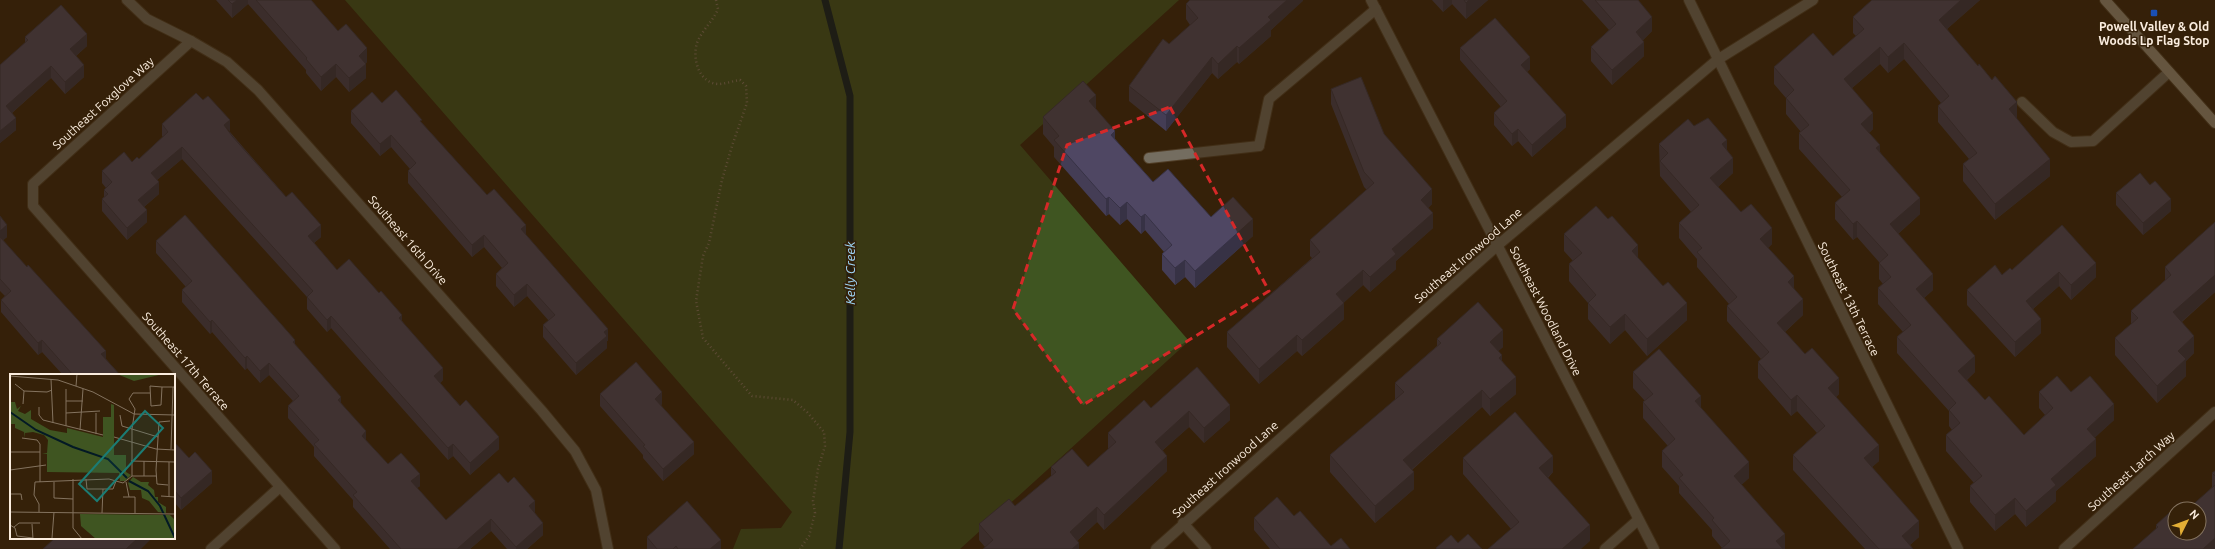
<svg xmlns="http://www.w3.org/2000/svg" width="2215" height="549" viewBox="0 0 2215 549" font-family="Ubuntu,sans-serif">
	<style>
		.green { fill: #3f5521 }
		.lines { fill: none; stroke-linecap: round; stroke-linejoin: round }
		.stream { stroke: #031925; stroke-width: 7 }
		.service-casing { stroke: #513e27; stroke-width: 12 }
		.minor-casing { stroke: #513e27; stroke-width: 12 }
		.secondary-casing { stroke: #513e27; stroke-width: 12 }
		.path { stroke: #8e7d69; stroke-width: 2.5; stroke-dasharray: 1 3; stroke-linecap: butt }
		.service { stroke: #746d60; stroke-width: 10 }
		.minor { stroke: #746d60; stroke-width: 10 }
		.secondary { stroke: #a19681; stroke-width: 10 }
		.wall { fill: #443d55 }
		.shaded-wall { fill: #373245 }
		.building { fill: #4f4763; stroke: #373245 }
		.marked { fill: none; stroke: #d62828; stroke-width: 3; stroke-dasharray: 8 5; stroke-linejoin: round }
		.transit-dot { fill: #1a4fb4; stroke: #352109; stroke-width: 1.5 }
		.labels { text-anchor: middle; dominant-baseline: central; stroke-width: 3; stroke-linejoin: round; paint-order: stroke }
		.poi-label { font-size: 12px; font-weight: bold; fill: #fbeddf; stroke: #352109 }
		.street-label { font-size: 12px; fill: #fbeddf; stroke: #352109 }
		.water-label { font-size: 13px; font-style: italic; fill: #9fd8fa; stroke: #352109 }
		.inset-river { fill: none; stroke: #031925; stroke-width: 2 }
		.inset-road { fill: none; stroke: #84735f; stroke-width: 1 }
		.view { fill: #1b7c74; fill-opacity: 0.15; stroke: #1b7c74; stroke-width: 2 }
		.inset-edge { fill: none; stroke: #fbeddf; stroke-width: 2 }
	</style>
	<rect width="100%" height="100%" fill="#352109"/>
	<path class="green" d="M345,0h834l-159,145 169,196 -229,208h-227l8,-20 40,-1 11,-16z"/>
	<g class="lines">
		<path class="stream" d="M825,0l25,96v336l-11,117"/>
		<g class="service-casing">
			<g id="service">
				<path d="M2022,102l31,30 18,10 22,-1 76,-69"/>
				<path d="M1149,158l110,-12"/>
			</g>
		</g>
		<g class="minor-casing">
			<g id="minor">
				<path d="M127,0l20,19 44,22 36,21 31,28 284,321 33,40 21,39 12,59"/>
				<path d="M1371,0l283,549"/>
				<path d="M1689,0l269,549"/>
				<path d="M191,41l-158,143v22l302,343"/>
				<path d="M1259,146l10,-47 107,-90"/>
				<path d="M1183,523l23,26"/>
				<path d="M211,549l69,-62"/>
				<path d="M1156,549l342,-304 219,-185 96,-60"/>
				<path d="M1605,549l33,-29"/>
				<path d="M2064,549l151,-137"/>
			</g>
		</g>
		<g class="secondary-casing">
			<path id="secondary" d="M2105,0l110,123"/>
		</g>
		<path class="path" d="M716,0l2,9c-5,12 -16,21 -21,34 -5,16 2,40 21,41 7,0 15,-3 22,-4l6,6 1,17 -15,43 -10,34 -13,63 -6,13 -7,45 7,37 49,58 41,4 14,12 17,20 1,14 -7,23 -5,32 2,12 -6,23 -9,13"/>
		<use href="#service" class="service"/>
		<use href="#minor" class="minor"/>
		<use href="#secondary" class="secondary"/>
	</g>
	<g class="wall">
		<path d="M216,0h95l27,31 29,31 -2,2 1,14 -17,14 -13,-15 -15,14 -15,-18v-3l-58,-66 -16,14z"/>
		<path d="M1303,0l-32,30v6l-32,28 -2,-2 -19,17 -6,-6 -46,58 -37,-30v-15l40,-42 21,-19 -4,-6v-15z"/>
		<path d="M1432,0h56l-22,19 -14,-15 -9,8z"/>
		<path d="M1582,0h56l14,31 -9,9 1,16 -32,29 -21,-24v-14l18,-17z"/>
		<path d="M1872,0h108l-33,29 70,89 -1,1 34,57 -55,44 -32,-39v-17l6,-5 -31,-37v-16l3,-3 -37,-44 -16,14 -8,-9 -28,24 21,41 -4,4 11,19 40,62 -22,20 35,56 -9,8 51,74 -8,8 18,20 39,35 21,-20 -6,-7v-16h32l43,28 -20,18 2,18 -40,35v10l-30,26 -11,-13 -20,17 -25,-29v-16l4,-3 -28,-32v-16l6,-5 -3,-4v-15l-52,-58v-16l6,-5 -25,-28v-16l5,-4 -4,-5v-17l-22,-25 -4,3 -18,-21v-16l7,-6 -43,-48v-16l2,-1 -15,-18v-16l-12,-14v-17l59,-11 23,-20 -3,-3v-16z"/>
		<path d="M25,37l62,9 -11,10 8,21 -19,17 -14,-16 -39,35 4,17 -16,13v-78l25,-22z"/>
		<path d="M1460,48l70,21 -3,3 39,55 -34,30 -14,-16 -6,5 -18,-21v-12l7,-6 -41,-47z"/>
		<path d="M1331,89l53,45 48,70 -4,4 5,20 -37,33v8l-26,23 -7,-7 -20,18 1,16 -42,37 -5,-5 -38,33 -32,-37v-15l85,-74 -2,-2v-16l57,-50 -3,-3 -33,-83z"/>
		<path d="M382,103l40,20 65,72 39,40 82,106h-1v7l-31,27 -33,-38v-12l6,-4 -22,-25 -13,11 -18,-21v-12l6,-6 -18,-21 -12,10 -64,-74v-12l2,-2 -19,-22 -11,9 -29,-33v-12z"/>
		<path d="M1096,109l19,30 38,43 58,35 42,19 -58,52 -10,-11 -10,8 -13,-15v-16l2,-2 -19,-22 -4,4 -14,-15 -7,6 -11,-11 -3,2 -52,-59v-10l-11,-13v-17z"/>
		<path d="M162,124l68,8 91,105 -7,6 23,27 65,51 41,59 -3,3 59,66 -29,26 -17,-19 -5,4 -117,-132 -4,4 -20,-23v-12l-125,-138 -25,21 2,14 -15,13 3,15 -20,18 -25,-29v-12l2,-2v-7l2,-2 -4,-5v-12l30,-9 7,-3 24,-22 -1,-1z"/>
		<path d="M1694,126l33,24 6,23 -15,14 23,25 31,32 -4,4 26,40 9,27 -18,17 54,62 -3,3 43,64 -7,6 47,70 -9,8 3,4h-48l-72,-79v-15l24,-22 -20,-22 -6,5 -33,-38v-16l3,-3 -34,-38v-15l2,-2 -32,-37v-8l-18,-21v-15l12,-11 -31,-36 -1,-32z"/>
		<path d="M2116,193l55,18 -28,24 -27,-30z"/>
		<path d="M0,216l7,21 -4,3 103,119 14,16h-57l-21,-23 -4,3 -37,-43v-12l4,-4 -5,-5z"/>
		<path d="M2062,225l34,52 -25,23 -12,-14 -26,23 8,24 -26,24 -48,-52v-15l45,-20z"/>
		<path d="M1564,234l74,24 49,62 -40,36 -22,-26 -15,14 -22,-25v-16l-19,-22v-17l4,-3 -9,-10z"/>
		<path d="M156,241l139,105 46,57 25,38 22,23 32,22 -3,2 29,32 89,-7h-1l9,22 -16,14h-20l-16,-18 -21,18h-80l-37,-42v-7l-39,-44v-9l-26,-29v-12l5,-5 -24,-26 -9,8 -13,-15 -2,2 -33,-38 -2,2 -28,-32v-12l4,-3 -30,-34z"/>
		<path d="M2165,267l50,25 -33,30 12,31 -8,8v15l-29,27 -42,-48v-17l16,-14v-13l34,-30z"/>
		<path d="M1437,339l66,8 -5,4 18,43 -26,22 -8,-9 -70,63 2,19 -39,34 -45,-51v-17l65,-55v-17l42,-37z"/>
		<path d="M1197,367l33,53 -26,23 -15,-16 -26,23 4,21 -63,59 -7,-8 -20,19 2,8 -94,-2 -6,-7v-16l36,-18 36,-30v-9h37l20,-18v-16l43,-25z"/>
		<path d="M1633,372l68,36 48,70 -8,7 44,64 -63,-1 -10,-12v-6l-33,-37v-7l-17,-19v-16l6,-5 -25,-28v-16l2,-1 -12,-13z"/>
		<path d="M600,394l62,10 -1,1 33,49 -31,27 -20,-23v-3l-43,-49z"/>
		<path d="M174,442l38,41 -31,27 -7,-8z"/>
		<path d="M1463,458l90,14 -5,6 42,63 -79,-12 -48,-55z"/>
		<path d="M2215,471v78l-59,-20v-4l19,8 37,-46v-14z"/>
		<path d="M1294,516l37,30 19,3h-80l-16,-19v-12z"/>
		<path d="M647,537l74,12h-74z"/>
	</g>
	<g class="shaded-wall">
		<path d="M237,0h11v4l-16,14v-14z"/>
		<path d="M1287,0h16v1l-32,29v6l-32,28v-16l29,-31z"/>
		<path d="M1443,0h9v4l-9,8z"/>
		<path d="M1469,0h19l-22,19v-16z"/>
		<path d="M1961,0h19l-41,36v-16z"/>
		<path d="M1652,17v14l-16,16v-15z"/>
		<path d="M87,34v12l-17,15v-12z"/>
		<path d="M1644,42v14l-32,29v-15z"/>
		<path d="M1904,43v16l-16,14v-16z"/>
		<path d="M1237,46v16l-19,17v-15z"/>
		<path d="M1880,47v17l-36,31v-16z"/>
		<path d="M367,48v14l-8,8v-14z"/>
		<path d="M1212,57v16l-46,58v-16z"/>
		<path d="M1530,57v12l-9,8v-12z"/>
		<path d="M336,64v13l-15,14v-14z"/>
		<path d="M366,64v14l-17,14v-14z"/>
		<path d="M84,65v12l-19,17v-12z"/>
		<path d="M51,66v12l-45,40v-12z"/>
		<path d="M1096,95v17l-7,-11z"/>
		<path d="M2017,102v16l-8,7v-16z"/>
		<path d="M1873,113v16l-12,11v-16z"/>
		<path d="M1566,115v12l-34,30v-12z"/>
		<path d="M16,118v12l-16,13v-12z"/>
		<path d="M230,120v12l-6,-7z"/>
		<path d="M1518,129v12l-6,5v-12z"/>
		<path d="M1115,131v17l-4,-13z"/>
		<path d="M391,135v12l-11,9v-12z"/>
		<path d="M1727,140v15l-5,-11z"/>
		<path d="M1880,145v16l-4,-13z"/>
		<path d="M182,147v12l-31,26v-12z"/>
		<path d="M1733,158v15l-23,21v-16z"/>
		<path d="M2050,159v17l-55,44v-16z"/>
		<path d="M159,182v12l-21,18v-12z"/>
		<path d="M1432,189v15l-11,11v-15z"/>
		<path d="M1109,197v17l-3,2v-17z"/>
		<path d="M1920,198v16l-30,27v-17z"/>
		<path d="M2171,199v12l-28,24v-12z"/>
		<path d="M1127,202v17l-7,6v-17z"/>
		<path d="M147,210v12l-20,18v-12z"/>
		<path d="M1433,213v15l-37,33v8l-26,23v-15l22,-28z"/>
		<path d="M1145,214v16l-4,4v-17z"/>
		<path d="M1253,219v17l-58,52v-17z"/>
		<path d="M1857,221v16l-4,3v-16z"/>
		<path d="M7,225v12l-7,6v-12z"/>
		<path d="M321,225v12l-13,11v-12z"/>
		<path d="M526,225v12l-5,-8z"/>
		<path d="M1772,228v16l-12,11v-16z"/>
		<path d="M484,235v12l-12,10v-12z"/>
		<path d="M1638,245v17l-6,-11z"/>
		<path d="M1185,260v17l-10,8v-17z"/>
		<path d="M2096,263v14l-25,23v-15z"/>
		<path d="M1363,270v15l-27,25v-16z"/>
		<path d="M2059,272v14l-33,29v-14z"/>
		<path d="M1933,274v16l-17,15v-16z"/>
		<path d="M2215,275v17l-42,37v-17z"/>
		<path d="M1794,276v16l-6,-10z"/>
		<path d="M527,284v12l-13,11v-12z"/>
		<path d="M1803,299v16l-26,24v-16z"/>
		<path d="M1344,303v16l-42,37v-16z"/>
		<path d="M1687,303v17l-40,36v-17z"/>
		<path d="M1625,314v16l-15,14v-17z"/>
		<path d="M402,315v12l-3,-9z"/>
		<path d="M331,316v12l-4,4v-12z"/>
		<path d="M2041,319v14l-26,24v-15z"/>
		<path d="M212,320v12l-2,2v-12z"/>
		<path d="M608,329v12h-1v7l-31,27v-12l28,-31z"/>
		<path d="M1503,330v17l-13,12v-17z"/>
		<path d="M1297,335v16l-38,33v-15z"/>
		<path d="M2194,336v17l-8,8v15l-29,27v-17l21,-35z"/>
		<path d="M42,340v12l-4,3v-12z"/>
		<path d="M295,340v12l-2,-10z"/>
		<path d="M106,351v12l-5,-9z"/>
		<path d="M1502,355v17l-3,-14z"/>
		<path d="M247,356v12l-2,2v-12z"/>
		<path d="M1975,356v16l-17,15v-16z"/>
		<path d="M269,363v12l-9,8v-12z"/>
		<path d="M443,368v12l-9,8v-12z"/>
		<path d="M1516,377v17l-26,22v-17z"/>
		<path d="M1839,378v16l-11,10v-16z"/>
		<path d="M1482,390v17l-79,70v-17z"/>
		<path d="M662,392v12l-7,7v-12z"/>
		<path d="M1797,395v16l-6,5v-16z"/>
		<path d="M1701,396v16l-6,-11z"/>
		<path d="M341,397v12l-3,-9z"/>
		<path d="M2114,404v16l-27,25v-16z"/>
		<path d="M1230,405v15l-26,23v-15z"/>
		<path d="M1189,411v16l-34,30v-15z"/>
		<path d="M366,431v12l-4,-7z"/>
		<path d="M499,437v12l-29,26v-12z"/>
		<path d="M2096,439v17l-40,35v10l-30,26v-16l25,-32z"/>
		<path d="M694,442v12l-31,27v-12z"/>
		<path d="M453,444v12l-5,4v-12z"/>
		<path d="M1879,445v16l-15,13v-16z"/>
		<path d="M1167,456v15l-63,59v-15z"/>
		<path d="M1553,456v16l-14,13v-17z"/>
		<path d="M1749,462v16l-15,14v-16z"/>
		<path d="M212,471v12l-31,27v-12z"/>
		<path d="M1414,472v17l-39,34v-17z"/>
		<path d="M420,474v12l-9,7v-12z"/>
		<path d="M2015,498v16l-20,17v-16z"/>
		<path d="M535,501v12l-6,5v-12z"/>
		<path d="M1097,507v15l-27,25v-15z"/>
		<path d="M491,519v12l-21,18h-13z"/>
		<path d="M1919,521v16l-14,12 -3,-13z"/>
		<path d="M543,523v12l-16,14h-11v-2z"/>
		<path d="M1590,525v16l-9,8h-19z"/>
		<path d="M1785,534v15h-9v-8z"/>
		<path d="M138,538h14l-11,11h-15z"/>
		<path d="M2215,538v11h-12z"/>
		<path d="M721,540v9h-11z"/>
		<path d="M1079,543v6h-7z"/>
	</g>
	<g class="building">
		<path d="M228,0h9l-5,4z"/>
		<path d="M256,0h55l27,31 8,-7 21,24 -8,8 7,8 -17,14 -13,-14 -15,13 -15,-18 1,-1z"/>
		<path d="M1190,0h97l-19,17 3,3 -32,28 -2,-2 -19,18 -6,-7 -46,58 -37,-29 34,-47 6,5 29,-26 -12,-14z"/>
		<path d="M1464,0h5l-3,3z"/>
		<path d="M1595,0h43l14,17 -16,15 8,10 -32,28 -21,-23 25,-23z"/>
		<path d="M1872,0h89l-22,20 39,46 1,-2 13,16 3,-4 22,26 -8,7 41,50 -55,45 -32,-40 14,-11 -39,-47 11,-10 -45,-53 -16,14 -8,-10 -36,32 29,34 -12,11 19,21 -4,3 44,50 -30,26 43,50 -17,15 59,67 -17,15 27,29 4,-4 35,39 29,-27 -14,-16 18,-16 14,16 19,-16 24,28 -27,25 9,10 -45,40 5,6 -30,26 -11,-13 -20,17 -25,-29 12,-10 -36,-41 14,-12 -11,-13 7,-7 -59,-66 14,-12 -33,-37 13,-11 -12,-14 9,-8 -31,-34 -4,3 -18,-21 15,-13 -51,-57 10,-8 -23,-27 8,-8 -20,-23 39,-34 20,23 31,-27 -11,-12z"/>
		<path d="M61,5l26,29 -17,15 14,16 -19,17 -14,-16 -45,40 10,12 -16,13v-66l28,-25 -3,-3z"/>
		<path d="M1495,18l35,39 -9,8 45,50 -34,30 -14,-16 -6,5 -18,-21 13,-12 -47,-53z"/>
		<path d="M1361,77l23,57 48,55 -11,11 12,13 -41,36 4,5 -26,23 -7,-7 -27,24 8,9 -42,37 -5,-5 -38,34 -32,-37 93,-80 -10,-12 64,-57 -10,-11 -33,-83z"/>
		<path d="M1083,81l13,14 -7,6 26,30 -4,4 42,47 15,-13 43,48 22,-20 20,22 -58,52 -10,-11 -10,8 -13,-14 10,-9 -27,-31 -4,3 -14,-15 -7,6 -11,-11 -3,2 -52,-59 5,-4 -16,-19z"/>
		<path d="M396,90l26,30 -2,1 67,74 7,-6 32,36 -5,4 87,100 -4,3 3,4 -31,27 -33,-38 12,-10 -28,-31 -13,11 -18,-21 12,-11 -24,-28 -12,10 -64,-74 8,-8 -25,-28 -11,9 -29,-33 21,-19 10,11z"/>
		<path d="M196,93l7,7 5,-4 22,24 -6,5 8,11 54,61 6,-5 29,33 -13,11 29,34 12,-11 30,34 2,-2 21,24 -3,3 44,50 -9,8 26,30 6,-6 33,37 -29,26 -17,-19 -5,4 -117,-132 -4,4 -20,-23 6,-6 -131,-144 -31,26 8,9 -21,18 9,10 -20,18 -25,-29 6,-5 -4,-4 8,-8 -10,-11 22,-19 8,10 5,-5 2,2 29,-27 -6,-8z"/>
		<path d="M1708,118l19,22 -5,4 11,14 -23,20 31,34 10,-8 21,24 -12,11 34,37 -6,6 15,17 -26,24 28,31 7,-6 27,30 -11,10 51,57 -15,13 55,63 -17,15 11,13h-34l-86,-94 32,-29 -28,-31 -6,5 -33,-38 11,-10 -42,-46 10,-9 -40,-45 5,-4 -23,-25 20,-18 -39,-44 8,-8 -9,-9 29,-25 6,7z"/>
		<path d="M2140,173l10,12 5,-4 16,18 -28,24 -27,-30z"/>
		<path d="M1596,206l12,13 4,-3 26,29 -6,6 31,35 5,-4 19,21 -40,36 -22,-25 -15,13 -22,-24 8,-8 -27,-31 13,-11 -18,-19z"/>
		<path d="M185,215l110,125 -2,2 48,55 -3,3 28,31 -4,5 26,28 13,-11 19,21 -9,7 35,39 53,-47 9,10 6,-6 21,24 -6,5 14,17 -27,24 -25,-28 -34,30h-56l-48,-54 4,-3 -43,-48 5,-4 -31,-34 11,-10 -30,-33 -9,8 -13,-15 -2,2 -33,-38 -2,2 -28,-32 10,-9 -36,-40z"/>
		<path d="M0,216l7,9 -7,6z"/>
		<path d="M2215,222v53l-42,37 21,24 -16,15 8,8 -29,27 -42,-48 23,-20 -7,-7 40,-36 -6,-8z"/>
		<path d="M2062,225l34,38 -25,22 -12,-13 -33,29 15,18 -26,23 -48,-52 28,-25 7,10 8,-7 2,2z"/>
		<path d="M0,237l27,30 1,-2 78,86 -5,3 19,21h-47l-31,-35 -4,3 -37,-43 10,-9 -11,-12z"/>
		<path d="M1478,302l25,28 -13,12 12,13 -3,3 17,19 -26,22 -8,-9 -79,70 11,12 -39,34 -45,-51 74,-63 -9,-9 46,-40 -4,-4z"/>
		<path d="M1659,349l42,47 -6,5 54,61 -15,14 51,58 -9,7 7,8h-62l9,-8 -18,-21 2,-2 -35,-40 4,-3 -21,-24 13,-12 -32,-37 10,-8 -20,-22z"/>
		<path d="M636,362l26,30 -7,7 39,43 -31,27 -20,-23 2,-1 -45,-51z"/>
		<path d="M1197,367l33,38 -26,23 -15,-17 -34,31 12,14 -63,59 -7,-8 -27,25 9,11 -7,6h-89l10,-9 -14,-16 30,-25 6,7 41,-34 -5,-5 21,-18 16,18 28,-25 -8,-9 36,-33 7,8z"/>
		<path d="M1515,412l38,44 -14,12 51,57 -28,24h-74l31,-27 -56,-64z"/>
		<path d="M174,442l15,16 6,-6 17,19 -31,27 -7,-8z"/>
		<path d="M2215,471v5l-3,-3z"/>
		<path d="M2215,485v53l-12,11h-70l25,-22 -2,-2 25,-23 6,7h-12v24h24v-24h-11z"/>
		<path d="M1277,497l17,19 6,-5 31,35 10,-8 9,11h-70l-26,-31z"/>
		<path d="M687,501l34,39 -11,9h-32l-2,-3 -3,3h-16l-10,-12z"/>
		<path d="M1468,534l14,15h-45l-1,-1 15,-13 7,8z"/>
		<path d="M55,538h83l-12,11h-83z"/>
	</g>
	<path d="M0 0H2215V549H0ZM1170,107l99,184 -186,114 -70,-96 54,-164z" fill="#352109" fill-opacity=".55" fill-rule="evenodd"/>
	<path class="marked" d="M1170,107l99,184 -186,114 -70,-96 54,-164z"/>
	<rect class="transit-dot" x="2150" y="9" width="8" height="8" rx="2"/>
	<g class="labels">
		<g class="poi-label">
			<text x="2154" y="26">Powell Valley &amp; Old<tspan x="2154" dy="14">Woods Lp Flag Stop</tspan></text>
		</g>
		<g class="street-label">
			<text transform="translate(103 103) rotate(-42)">Southeast Foxglove Way</text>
			<text transform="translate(408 240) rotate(49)">Southeast 16th Drive</text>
			<text transform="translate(1468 255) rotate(-41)">Southeast Ironwood Lane</text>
			<text transform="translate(1849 299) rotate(64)">Southeast 13th Terrace</text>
			<text transform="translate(1546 311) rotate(63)">Southeast Woodland Drive</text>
			<text transform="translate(186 361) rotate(49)">Southeast 17th Terrace</text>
			<text transform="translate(1225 469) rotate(-42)">Southeast Ironwood Lane</text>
			<text transform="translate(2131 471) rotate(-42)">Southeast Larch Way</text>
		</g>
		<g class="water-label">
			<text transform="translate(850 273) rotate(-90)">Kelly Creek</text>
		</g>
	</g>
	<g transform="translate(10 374)">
		<rect width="165" height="165" fill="#352109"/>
		<path d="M107,0h46l-29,7zM0,28h5l2,7 4,-3 -3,5 7,3 6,-4v9l19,11 17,3v-5l36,9v-20h8v-13l3,1v50h12v17l5,3 -6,6h-5l-1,-8 -72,-1v-18l-5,-1h5l1,-13 -4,-5 -11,-3 -8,1v5l-1,-6 -9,-4v-4h-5zM123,103l8,5h8l-1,3 6,5 1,7h3v5l8,5v6l-8,-1 -9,-11 -7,-3 -1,-8h-11l-2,-7zM70,140l90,1 5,5v19h-79l-15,-13z" fill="#3f5521"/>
		<path class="inset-river" d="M0,38l26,18 37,17 35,12 19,19M119,107l19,10 12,15 15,32"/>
		<path class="inset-road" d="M0,2l48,4 35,12 41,22 41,1M41,5l2,44M5,10l9,7 23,1 5,-2M66,12l1,-12M152,13l-1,18 -10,1 -1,-20 12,1h13M123,19h17M56,27h17M13,30l1,-13M29,33v8l4,5 60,15M56,39l34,-2M110,41l2,11 36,11M56,52v-37M70,56l3,-41M86,60v-21M104,63l42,12 19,1M12,64l15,2 3,4v38M161,75l2,-62M0,78h30M121,87l44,1M0,96l36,-5M122,102v-47l3,-20 -6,-10 4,-6M134,102v-15M63,105v49l9,11M76,105l1,10h26l3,-8M44,108v16l19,1M116,108l3,15M158,111l-11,-1 -1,-14 3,-48 11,-1M0,120h11l1,6M151,122l14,1M113,123h12v16M159,123v-35M0,138l165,2M29,138v-8l-5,-9 1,-13 74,-3 14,4 9,-7h24M92,139l1,-24M22,150l1,15M0,151l5,3 2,8M4,153l5,-4h21M7,162l16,2M42,164l2,-26"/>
		<path class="view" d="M135,37l18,17 -66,73 -18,-17z"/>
		<rect width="165" height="165" class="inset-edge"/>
	</g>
	<g transform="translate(2187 521) rotate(48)"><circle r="19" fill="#352109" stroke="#84735f"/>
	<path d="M0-3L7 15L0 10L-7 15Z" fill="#e3ae35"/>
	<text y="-6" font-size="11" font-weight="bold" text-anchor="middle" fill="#fbeddf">N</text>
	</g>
</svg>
